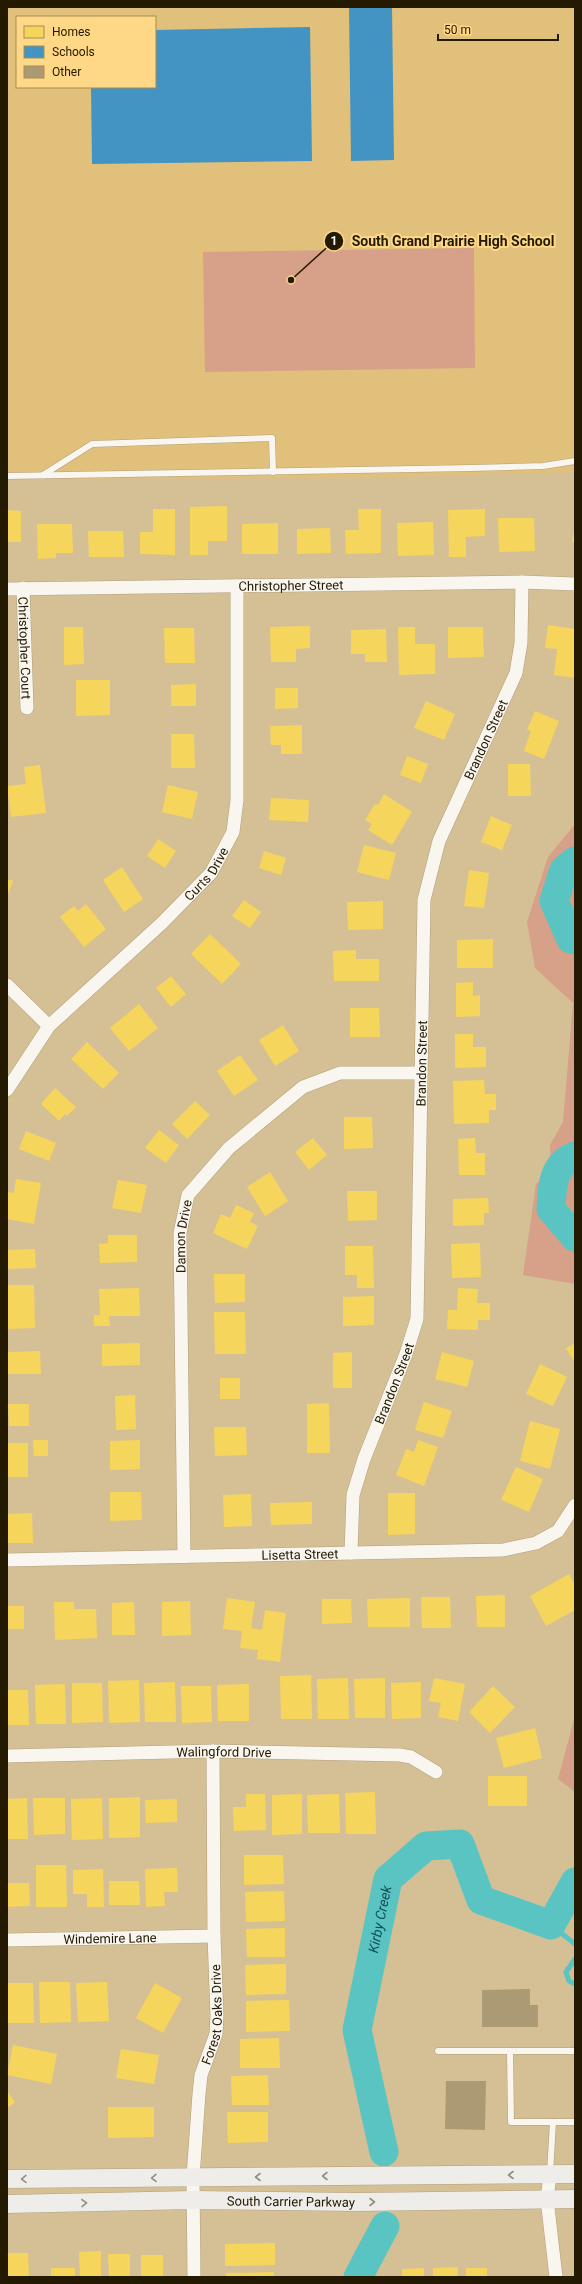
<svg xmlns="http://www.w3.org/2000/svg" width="582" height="2284" viewBox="0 0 582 2284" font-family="Roboto,sans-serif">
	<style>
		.built { fill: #e0c07b; fill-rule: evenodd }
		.green { fill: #d6a089 }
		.homes { fill: #f6d55c }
		.schools { fill: #4393c3 }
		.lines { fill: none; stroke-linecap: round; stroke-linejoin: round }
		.stream { stroke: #5ac4c2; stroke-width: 5 }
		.river { stroke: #5ac4c2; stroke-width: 29 }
		.building { fill: #ab9a73 }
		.service-casing { stroke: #b09f7d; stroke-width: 7 }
		.minor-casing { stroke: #b09f7d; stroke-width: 14 }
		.secondary-casing { stroke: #b09f7d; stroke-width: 19 }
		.service { stroke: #f9f6ef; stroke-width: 6 }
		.minor { stroke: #f9f6ef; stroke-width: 13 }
		.secondary { stroke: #eeede9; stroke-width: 18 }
		.oneway { stroke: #938e81 }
		.labels { text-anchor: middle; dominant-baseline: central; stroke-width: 4; stroke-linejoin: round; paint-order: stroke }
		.street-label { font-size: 13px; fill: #241901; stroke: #fed886 }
		.water-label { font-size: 14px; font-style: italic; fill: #105056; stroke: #fed886 }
		.leader { fill: none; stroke: #241901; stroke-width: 1.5 }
		.callout-dot { fill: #241901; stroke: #fed886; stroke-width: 1.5 }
		.mark-label { font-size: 12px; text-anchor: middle; font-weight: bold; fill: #fff }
		.callout-label { font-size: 14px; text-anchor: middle; font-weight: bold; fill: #241901; stroke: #fed886; stroke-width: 4; stroke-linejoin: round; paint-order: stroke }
	</style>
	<rect width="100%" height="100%" fill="#d5c095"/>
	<path class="built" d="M7,7h568v465l-211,6 -357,1zM17,17h138v70h-138z"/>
	<g class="green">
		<path d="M474,248l1,120 -270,4 -2,-120z"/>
		<path d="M575,824v460l-52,-9 13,-91 15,-16 -1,-23 13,-23 10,-119 -38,-35 -8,-46 21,-65z"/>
		<path d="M575,1716v76l-17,-13z"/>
	</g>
	<g class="homes">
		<path d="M227,506v35h-19v14h-18v-48z"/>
		<path d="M153,509h22v46l-35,-1v-22h13z"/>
		<path d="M358,509h23v44l-35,1 -1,-24h14z"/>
		<path d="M485,509v27l-19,1v20h-17l-1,-47z"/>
		<path d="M7,510l14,1v31h-14z"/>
		<path d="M498,518h36l1,33 -36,1z"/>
		<path d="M433,522l1,33 -36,1 -1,-33z"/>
		<path d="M278,523v31h-36v-30z"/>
		<path d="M37,524h35l1,29h-17v5l-18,1z"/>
		<path d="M330,528l1,25 -34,1v-25z"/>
		<path d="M574,530h1v13l-3,-1z"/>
		<path d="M88,531h35l1,26h-35z"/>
		<path d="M548,625l27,4v49l-21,-3 3,-26 -12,-1z"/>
		<path d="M310,626v22l-14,1v13h-25l-1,-35z"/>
		<path d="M64,627h19l1,37 -20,1z"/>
		<path d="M398,627h17v17h20v30l-36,1z"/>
		<path d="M448,627h35l1,30 -36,1z"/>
		<path d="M164,628h30l1,35h-30z"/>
		<path d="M386,629l1,33h-22v-8h-14v-24z"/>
		<path d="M76,680h34v35l-34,1z"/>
		<path d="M196,684v22h-25v-21z"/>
		<path d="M275,688h23v20l-23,1z"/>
		<path d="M426,701l29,13 -11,26 -30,-12z"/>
		<path d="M535,711l24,10 -15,38 -20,-8 7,-20 -4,-1z"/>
		<path d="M302,725v29h-21v-9h-10l-1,-19z"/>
		<path d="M171,734h23l1,34h-24z"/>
		<path d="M407,756l21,8 -7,19 -21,-8z"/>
		<path d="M508,764h22l1,32h-23z"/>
		<path d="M40,765l6,48 -35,4 -4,-31 19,-2 -2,-17z"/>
		<path d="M168,785l30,7 -6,27 -30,-7z"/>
		<path d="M384,794l28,18 -20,33 -24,-15 4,-6 -7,-4 10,-16 3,1z"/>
		<path d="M271,798l38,2 -1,22 -39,-2z"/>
		<path d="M491,816l21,9 -10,25 -21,-8z"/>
		<path d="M158,839l18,12 -11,17 -18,-12z"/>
		<path d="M364,845l32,8 -7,27 -32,-8z"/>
		<path d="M264,851l22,7 -5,17 -22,-7z"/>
		<path d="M122,867l21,32 -19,13 -21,-32z"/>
		<path d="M469,870l20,3 -5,35 -20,-2z"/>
		<path d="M7,879l6,2 -6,15z"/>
		<path d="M244,900l17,12 -11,16 -18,-12z"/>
		<path d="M383,901v28l-35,1 -1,-28z"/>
		<path d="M86,904l20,25 -22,18 -24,-30 14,-11 4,5z"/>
		<path d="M210,934l31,30 -19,20 -31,-30z"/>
		<path d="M493,939v29h-36v-28z"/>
		<path d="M356,950v9h23v22h-45l-1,-30z"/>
		<path d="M171,976l15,18 -15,13 -15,-19z"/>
		<path d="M473,982v14l7,-1v21l-24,1v-34z"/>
		<path d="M139,1004l19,24 -29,23 -19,-23z"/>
		<path d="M350,1008h29l1,29h-30z"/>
		<path d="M283,1025l16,26 -24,15 -16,-26z"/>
		<path d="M455,1034h18v13h13v20l-31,1z"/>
		<path d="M87,1042l32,31 -16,16 -32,-30z"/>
		<path d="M240,1055l18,25 -24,16 -17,-25z"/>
		<path d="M484,1080l1,14h11v16h-7v13l-35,1 -1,-43z"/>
		<path d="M55,1088l21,19 -9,9 -2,-2 -6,7 -18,-17z"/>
		<path d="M195,1101l15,14 -23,24 -15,-15z"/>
		<path d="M344,1117h28l1,31 -29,1z"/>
		<path d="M159,1130l20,15 -13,18 -21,-15z"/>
		<path d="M26,1131l30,12 -7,18 -30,-12z"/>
		<path d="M313,1138l14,17 -18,15 -14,-18z"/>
		<path d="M475,1138l1,15h9v22h-26l-1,-36z"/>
		<path d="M270,1172l18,29 -23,15 -18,-29z"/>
		<path d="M16,1179l25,4 -7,41 -27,-5v-27l7,1z"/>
		<path d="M118,1180l29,5 -6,28 -29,-5z"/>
		<path d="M347,1191h30v29l-29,1z"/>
		<path d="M488,1198l1,15h-5v12l-31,1v-27z"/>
		<path d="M236,1205l18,8 -4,9 8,4 -11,23 -34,-16 8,-19 9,4z"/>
		<path d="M108,1235h29v27l-37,1 -1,-19 9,-1z"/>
		<path d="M480,1243l1,34 -29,1 -1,-34z"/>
		<path d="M345,1246h28l1,42h-17v-13h-12z"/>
		<path d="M35,1249l1,19 -29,1v-19z"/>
		<path d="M214,1274h31v28l-30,1z"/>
		<path d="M7,1285h27l1,43 -28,1z"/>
		<path d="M139,1288l1,28h-31l1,10h-16v-11h6l-1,-26z"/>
		<path d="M458,1288l20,1 -1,14h13v17h-12v10l-31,-1 1,-19h9z"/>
		<path d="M374,1296v29l-31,1v-29z"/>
		<path d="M214,1312h31l1,42h-31z"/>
		<path d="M140,1343v22l-38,1v-22z"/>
		<path d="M575,1343v20l-9,-15z"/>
		<path d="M40,1351l1,23h-34v-22z"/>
		<path d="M352,1352v36h-19v-35z"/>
		<path d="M442,1352l32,9 -7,26 -32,-8z"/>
		<path d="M540,1364l27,13 -14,29 -27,-12z"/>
		<rect x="220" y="1378" width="20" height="21"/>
		<path d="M135,1395l1,34 -20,1 -1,-34z"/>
		<path d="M424,1402l28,9 -9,27 -28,-8z"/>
		<path d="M329,1403l1,50h-23v-49z"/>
		<path d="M8,1404h21v22h-20z"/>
		<path d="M530,1421l30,8 -10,40 -30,-8z"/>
		<path d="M214,1427h32l1,28 -32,1z"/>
		<path d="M33,1440h15v16h-14z"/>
		<path d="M140,1440v29l-30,1v-29z"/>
		<path d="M418,1440l20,7 -14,39 -28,-11 10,-26 8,3z"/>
		<rect x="7" y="1443" width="21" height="34"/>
		<path d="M516,1467l27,12 -14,33 -28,-12z"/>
		<path d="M110,1492h31l1,28 -32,1z"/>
		<path d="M388,1493h27v41l-27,1z"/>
		<path d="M251,1494l1,32 -28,1 -1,-32z"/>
		<path d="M312,1502v22l-41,1 -1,-22z"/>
		<path d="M32,1513l1,30h-26v-29z"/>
		<path d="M569,1574l6,11v25l-29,16 -16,-30z"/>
		<path d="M505,1595v32h-28l-1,-31z"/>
		<path d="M421,1597h29l1,31h-29z"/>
		<path d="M227,1598l28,4 -4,26 11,2 3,-20 21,3 -6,49 -23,-3 1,-9 -18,-2 2,-17 -19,-2z"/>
		<path d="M410,1598v29h-42l-1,-28z"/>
		<path d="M322,1599h29l1,24 -30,1z"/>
		<path d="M190,1601l1,34 -29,1v-34z"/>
		<path d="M54,1602h20v7h22l1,29 -42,2z"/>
		<path d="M134,1602l1,33h-23v-32z"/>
		<rect x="7" y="1606" width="17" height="23"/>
		<path d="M311,1675l1,44h-31l-1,-43z"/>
		<path d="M348,1678l1,41h-31l-1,-40z"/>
		<path d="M385,1678v40h-30l-1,-39z"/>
		<path d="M434,1678l31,6 -7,37 -20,-4 3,-14 -12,-2z"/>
		<path d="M139,1680l1,42 -31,1 -1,-42z"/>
		<path d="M175,1682l1,40h-31l-1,-39z"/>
		<path d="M421,1682v36l-29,1 -1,-36z"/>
		<path d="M72,1683h30l1,39 -31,1z"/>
		<path d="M65,1684l1,40h-30l-1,-39z"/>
		<path d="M249,1684v37h-31l-1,-36z"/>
		<path d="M181,1686h30l1,36 -30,1z"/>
		<path d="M493,1686l22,21 -25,26 -21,-21z"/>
		<path d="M7,1690h21l1,35h-22z"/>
		<path d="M535,1728l7,30 -38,10 -8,-30z"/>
		<rect x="488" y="1776" width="39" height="30"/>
		<path d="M375,1792l1,42h-30l-1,-41z"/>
		<path d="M246,1794h19l1,36 -32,1 -1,-24h13z"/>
		<path d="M302,1794v40l-30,1v-40z"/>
		<path d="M339,1794l1,39h-32l-1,-38z"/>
		<path d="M140,1797v40l-31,1v-40z"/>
		<path d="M27,1798l1,41h-21v-40z"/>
		<path d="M33,1798h32v36l-31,1z"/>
		<path d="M102,1798l1,41 -31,1 -1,-41z"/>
		<path d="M177,1799v23l-31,1 -1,-23z"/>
		<path d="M244,1855h39l1,29 -40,1z"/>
		<path d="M36,1865h30l1,42h-31z"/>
		<path d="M177,1868l1,24h-14l1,14 -19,1 -1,-38z"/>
		<path d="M103,1869l1,38h-17v-13h-14v-24z"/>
		<path d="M109,1881h30l1,24h-31z"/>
		<path d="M7,1883h22l1,23 -23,1z"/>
		<path d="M284,1891l1,30 -39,1 -1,-30z"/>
		<path d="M285,1928v29h-38l-1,-28z"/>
		<path d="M286,1964v30l-40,1 -1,-30z"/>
		<path d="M39,1982h31l1,40 -31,1z"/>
		<path d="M107,1982l2,39 -31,1 -2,-39z"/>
		<path d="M7,1983h26l1,40h-27z"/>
		<path d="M155,1983l27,15 -19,35 -27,-15z"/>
		<path d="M289,2000l1,31 -44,1v-31z"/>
		<path d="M279,2038l1,30h-40v-29z"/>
		<path d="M13,2045l44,9 -6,30 -44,-9z"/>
		<path d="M121,2049l38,6 -5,29 -38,-6z"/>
		<path d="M268,2075l1,30h-37l-1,-29z"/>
		<path d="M7,2091l8,11 -8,6z"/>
		<path d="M108,2107h46v30l-46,1z"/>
		<path d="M227,2112h41v30l-40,1z"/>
		<path d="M275,2243v22l-50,1v-22z"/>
		<path d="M101,2251v26h-21l-1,-25z"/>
		<path d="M7,2253h21l1,24h-22z"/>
		<path d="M108,2254h22v23h-21z"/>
		<rect x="141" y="2255" width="22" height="22"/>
		<path d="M458,2267v10h-25v-9z"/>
		<rect x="51" y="2268" width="24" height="9"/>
		<path d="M424,2268v9h-22v-8z"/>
		<rect x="466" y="2268" width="21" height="9"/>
		<path d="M274,2272v5h-48v-4z"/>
	</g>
	<g class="schools">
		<path d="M392,7l2,153 -43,1 -2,-153z"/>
		<path d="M310,27l2,134 -220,3 -1,-77h64v-57z"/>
	</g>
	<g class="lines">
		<g class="stream">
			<path d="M551,1925l24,19"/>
			<path d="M575,1959l-9,13 3,9 6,3"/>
		</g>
		<g class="river">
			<path d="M575,861l-11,9 -10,31 17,38 4,1"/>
			<path d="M575,1156c-23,9 -23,32 -24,53l24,28"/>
			<path id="s1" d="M384,2152l-27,-122 31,-151 38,-33 34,-2 21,56 70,25 24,-43"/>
			<path d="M358,2277l27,-51"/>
		</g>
	</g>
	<g class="building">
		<path d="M530,1989v16h8v22h-56v-37z"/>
		<path d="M446,2081h40l-1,49 -40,-1z"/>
	</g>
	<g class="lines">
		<g class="service-casing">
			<g id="service">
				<path d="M43,475l49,-31 180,-6 1,34"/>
				<path d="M7,476l464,-8 72,-2 32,-5"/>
				<path d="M438,2051h72"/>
				<path d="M575,2051h-65l1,71h64"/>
				<path d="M550,2173l3,-51"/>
			</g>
		</g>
		<g class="minor-casing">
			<g id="minor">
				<path id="s2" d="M23,588l4,120"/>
				<path id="s3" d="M7,589l515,-7 53,2"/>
				<path d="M7,985l42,41"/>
				<path id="s4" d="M7,1090l42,-64 113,-103 49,-50 22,-41 4,-32v-214"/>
				<path id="s5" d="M351,1553l2,-58 11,-36 42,-105 11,-35 7,-419 15,-59 77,-168 5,-30 1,-61"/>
				<path id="s6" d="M184,1556l-4,-323 8,-38 41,-47 74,-61 37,-14h81"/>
				<path id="s7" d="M7,1560l496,-10 33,-7 22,-12 17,-26"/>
				<path id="s8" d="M7,1756l206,-5 187,4 11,2 25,15"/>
				<path id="s9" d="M7,1940l207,-4"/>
				<path d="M550,2175l-3,24 9,78"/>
				<path id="s10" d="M194,2277l-1,-100 6,-83 2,-19 15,-41 1,-18 -3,-80 -1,-185"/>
			</g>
		</g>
		<g class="secondary-casing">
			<g id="secondary">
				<path d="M7,2179l568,-5"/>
				<path id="s11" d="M7,2204l186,-4 164,2 218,-3"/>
			</g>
		</g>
		<use href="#service" class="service"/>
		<use href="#minor" class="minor"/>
		<use href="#secondary" class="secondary"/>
	</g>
	<defs><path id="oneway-chevron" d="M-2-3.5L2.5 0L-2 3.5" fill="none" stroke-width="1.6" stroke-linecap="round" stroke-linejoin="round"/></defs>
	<g class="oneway">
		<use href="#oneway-chevron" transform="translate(511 2175) rotate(180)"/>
		<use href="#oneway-chevron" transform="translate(325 2176) rotate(180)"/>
		<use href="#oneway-chevron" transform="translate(258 2177) rotate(180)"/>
		<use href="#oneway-chevron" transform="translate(154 2178) rotate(179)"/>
		<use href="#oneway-chevron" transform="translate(24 2179) rotate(179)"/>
		<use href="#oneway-chevron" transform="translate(372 2202)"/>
		<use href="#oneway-chevron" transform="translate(84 2203) rotate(-1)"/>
	</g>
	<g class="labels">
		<g class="street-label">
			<text stroke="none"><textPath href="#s3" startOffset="284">Christopher Street</textPath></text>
			<text stroke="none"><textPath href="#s2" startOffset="60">Christopher Court</textPath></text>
			<text stroke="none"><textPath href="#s5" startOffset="837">Brandon Street</textPath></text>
			<text stroke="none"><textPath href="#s4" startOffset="296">Curts Drive</textPath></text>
			<text stroke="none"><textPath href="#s5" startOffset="501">Brandon Street</textPath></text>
			<text stroke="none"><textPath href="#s6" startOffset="320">Damon Drive</textPath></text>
			<text stroke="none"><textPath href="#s5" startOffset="177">Brandon Street</textPath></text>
			<text stroke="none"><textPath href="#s7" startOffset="293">Lisetta Street</textPath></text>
			<text stroke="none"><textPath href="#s8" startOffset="217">Walingford Drive</textPath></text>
			<text stroke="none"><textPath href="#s9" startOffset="103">Windemire Lane</textPath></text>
			<text stroke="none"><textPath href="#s10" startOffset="265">Forest Oaks Drive</textPath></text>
			<text stroke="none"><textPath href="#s11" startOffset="284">South Carrier Parkway</textPath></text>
		</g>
		<g class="water-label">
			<text stroke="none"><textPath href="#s1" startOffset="238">Kirby Creek</textPath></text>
		</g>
	</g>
	<path class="leader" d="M291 280L334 241"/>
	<g class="callout-dot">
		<circle cx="291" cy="280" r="4"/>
		<circle cx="334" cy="241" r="10"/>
	</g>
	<g class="mark-label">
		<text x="334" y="245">1</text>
	</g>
	<g class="callout-label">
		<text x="453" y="246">South Grand Prairie High School</text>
	</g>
	<rect width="582" height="2284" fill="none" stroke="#241901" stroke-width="16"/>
	<rect x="16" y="16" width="140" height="72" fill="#fed886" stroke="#a78c51"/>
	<rect x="24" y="26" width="20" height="12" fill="#f6d55c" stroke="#a78c51"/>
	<text x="52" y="36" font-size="12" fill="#241901">Homes</text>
	<rect x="24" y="46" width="20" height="12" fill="#4393c3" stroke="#a78c51"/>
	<text x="52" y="56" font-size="12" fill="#241901">Schools</text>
	<rect x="24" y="66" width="20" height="12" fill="#ab9a73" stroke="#a78c51"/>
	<text x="52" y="76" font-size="12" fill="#241901">Other</text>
	<path d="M438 34v6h120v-6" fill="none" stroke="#241901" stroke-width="2"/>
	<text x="444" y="34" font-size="12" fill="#241901" stroke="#fed886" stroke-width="3" paint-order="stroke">50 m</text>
</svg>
